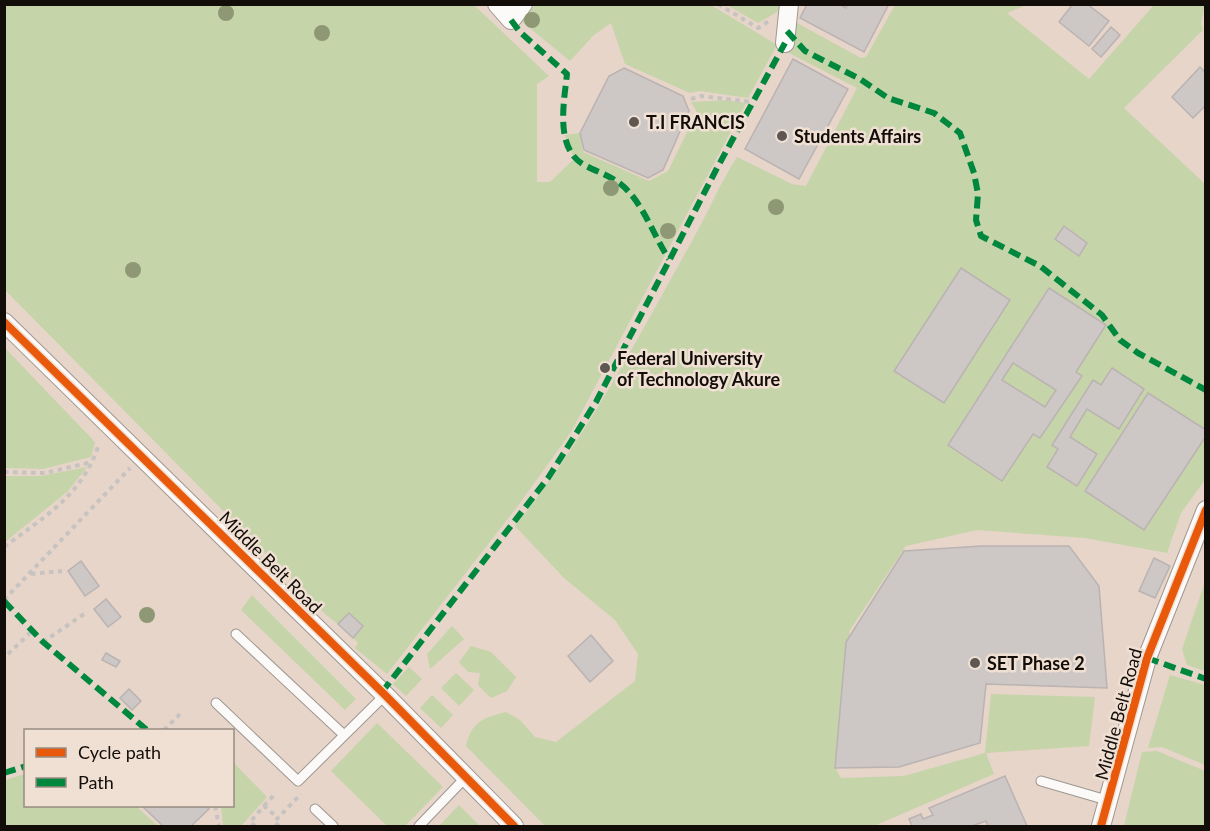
<svg xmlns="http://www.w3.org/2000/svg" width="1210" height="831" viewBox="0 0 1210 831" font-family="Lato,sans-serif">
	<style>
		.built { fill: #e6d5c8; fill-rule: evenodd }
		.green { fill: #c6d4aa }
		.building { fill: #cdc7c6; stroke: #bab3b2; stroke-width: 1.5; fill-rule: evenodd }
		.lines { fill: none; stroke-linecap: round; stroke-linejoin: round }
		.lane-casing { stroke: #9e9791; stroke-width: 11 }
		.street-casing { stroke: #9e9791; stroke-width: 20 }
		.path { stroke: #c6c3c1; stroke-width: 4; stroke-dasharray: 4.5 4.5; stroke-linecap: butt }
		.lane { stroke: #fcfaf9; stroke-width: 9 }
		.street { stroke: #fcfaf9; stroke-width: 18 }
		.quiet { stroke: #00873e; stroke-width: 6; stroke-dasharray: 12 6; stroke-linecap: butt }
		.cycleway-casing { stroke: #f0e0d3; stroke-width: 11 }
		.cycleway { stroke: #e8590c; stroke-width: 8 }
		.tree { fill: #8e9874 }
		.poi-dot { fill: #5e5752; stroke: #f0e0d3; stroke-width: 2 }
		.labels { text-anchor: middle; dominant-baseline: central; stroke-width: 5; stroke-linejoin: round; paint-order: stroke }
		.poi-label { font-size: 18px; font-weight: bold; fill: #130d09; stroke: #f0e0d3; text-anchor: start }
		.street-label { font-size: 18px; fill: #130d09; stroke: #f0e0d3 }
	</style>
	<rect width="100%" height="100%" fill="#eae1d9"/>
	<path class="built" d="M5,5h1200v821h-1200zM26,730h206v76h-206z"/>
	<g class="green">
		<path d="M4,5h470l75,71 -12,8v98h13l24,-23 -9,-24 15,-2 3,19 66,29 19,-10 29,-59 -6,-10 35,-2 20,3 -175,329 -54,75 -130,167 -32,-26 3,-5 -5,-5 10,-12 -14,-13 -11,11 -13,-10 -320,-324z"/>
		<path d="M535,5h176l66,40 -29,53 -48,-7 -10,2 -65,-29 -14,-41 -17,12 -24,26 -50,-41z"/>
		<path d="M727,5h53l-3,7 -19,11z"/>
		<path d="M895,5h131l-19,8 82,66 65,-74h51l-4,18 2,7 -79,78 81,76v296l-24,33 -14,40 -82,-15 -108,-8 -71,16 -56,84 -14,139 5,9 63,-2 81,-23 6,-59 104,3 -6,49 -103,7 8,21 -120,52h-329l-79,-80c6,-25 17,-28 40,-34l14,8 15,17 21,5 79,-61 3,-27 -23,-34 -51,-42 -49,-52c73,-90 121,-185 177,-285 16,-28 28,-58 45,-84l55,27 14,2 51,-98 -72,-37 10,-29 66,36 5,-1z"/>
		<path d="M4,347l91,95 -4,15 -48,12 -38,-1z"/>
		<path d="M87,467l-19,24 -63,51v-66h36z"/>
		<path d="M1205,582v89l-18,-6 -5,-16z"/>
		<path d="M252,595l104,104 -11,11 -104,-100z"/>
		<path d="M452,626l12,13 -34,30 -3,-15z"/>
		<path d="M471,646l20,6 25,25 -9,14 -16,7 -13,-13 2,-12 -12,-1 -9,-10z"/>
		<path d="M409,667l13,12 -16,17 -13,-12z"/>
		<path d="M456,673l18,17 -15,16 -18,-18z"/>
		<path d="M1170,675l35,10v80l-43,-18 -14,1z"/>
		<path d="M432,695l21,20 -12,13 -21,-20z"/>
		<path d="M377,723l66,64 -38,39h-18l-56,-55z"/>
		<path d="M1157,751l48,20v55h-81l18,-74z"/>
		<path d="M233,762l34,35 -26,29h-18l-2,-20h11z"/>
		<path d="M25,774l1,32h110l22,20h-153v-46z"/>
		<path d="M459,805l21,21h-41z"/>
	</g>
	<g class="building">
		<path d="M807,4h32l7,4 1,-4h42l-25,48 -64,-34z"/>
		<path d="M1073,4h14l22,17 -20,25 -30,-24z"/>
		<path d="M1111,27l9,8 -19,22 -9,-8z"/>
		<path d="M793,59l55,30 -49,90 -54,-30z"/>
		<path d="M1200,67l6,6v32l-13,13 -21,-21z"/>
		<path d="M624,68l59,28 6,15 -26,59 -15,8 -64,-28 -4,-17 29,-57z"/>
		<path d="M1064,226l23,17 -8,13 -24,-17z"/>
		<path d="M961,268l49,32 -66,103 -50,-32z"/>
		<path d="M1049,288l57,37 -30,47 6,4 -42,62 -7,-4 -31,47 -54,-36zM1013,363l43,27 -11,17 -43,-27z"/>
		<path d="M1112,368l32,21 -25,40 -32,-20 -17,28 27,17 -20,32 -30,-19 11,-18 -6,-4 41,-65 8,5z"/>
		<path d="M1148,393l58,37v6l-62,94 -59,-39z"/>
		<path d="M982,546h87l30,40 8,102 -121,-4 -6,59 -81,24 -64,1 11,-126 58,-91z"/>
		<path d="M1154,558l16,8 -15,32 -16,-7z"/>
		<path d="M81,561l18,25 -14,10 -17,-25z"/>
		<path d="M106,599l15,18 -13,10 -14,-18z"/>
		<path d="M349,613l14,13 -10,12 -15,-14z"/>
		<path d="M591,635l22,26 -23,21 -22,-26z"/>
		<path d="M106,653l14,8 -4,6 -14,-7z"/>
		<path d="M129,689l12,12 -9,9 -12,-12z"/>
		<path d="M1005,776l22,50h-39l-2,-5 -14,5h-60l-3,-7 12,-5 2,5 10,-4 -4,-7z"/>
		<path d="M142,806h64l3,3 -18,17h-28z"/>
	</g>
	<g class="lines">
		<g class="lane-casing">
			<g id="lane">
				<path d="M236,634l108,101"/>
				<path d="M216,703l82,78 87,-86"/>
				<path d="M1041,781l69,20"/>
				<path d="M315,809l18,17"/>
				<path d="M419,826l47,-49"/>
			</g>
		</g>
		<g class="street-casing">
			<g id="street">
				<path d="M497,4l14,16 12,-16"/>
				<path d="M785,43l4,-39"/>
				<path d="M4,322l381,373 129,131"/>
				<path d="M1101,826l46,-168 59,-148"/>
			</g>
		</g>
		<g class="path">
			<path d="M718,4l40,24 11,-7"/>
			<path d="M691,99l10,-3 51,6"/>
			<path d="M4,472l41,1 47,-11"/>
			<path d="M4,547c40,-30 77,-51 94,-100"/>
			<path d="M31,574l31,-3"/>
			<path d="M4,600l126,-132"/>
			<path d="M43,642l44,-30"/>
			<path d="M8,654l24,-23"/>
			<path d="M164,730l18,-18"/>
			<path d="M215,806l4,20"/>
			<path d="M264,806l10,-11"/>
			<path d="M255,826l-5,-4 14,-16 14,12"/>
			<path d="M279,826l-5,-4 27,-28"/>
		</g>
		<use href="#lane" class="lane"/>
		<use href="#street" class="street"/>
		<g class="quiet">
			<path d="M511,20l9,12 47,42c-3,29 -13,76 19,92 16,8 31,12 43,26 17,19 26,46 40,67"/>
			<path d="M787,31l18,20 55,28 28,19 46,15 26,20 14,40 4,21 -2,26 5,16 59,30 62,49 18,25 18,13 68,37"/>
			<path d="M4,601l39,41 104,88"/>
			<path d="M1147,658l59,21"/>
			<path d="M382,692l166,-214 48,-76 120,-232 69,-127"/>
			<path d="M4,773l22,-7"/>
		</g>
		<g class="cycleway-casing">
			<g id="cycleway">
				<path d="M4,322l381,373 129,131"/>
				<path d="M1101,826l46,-168 59,-148"/>
			</g>
		</g>
		<use href="#cycleway" class="cycleway"/>
	</g>
	<g class="tree">
		<circle cx="226" cy="13" r="8"/>
		<circle cx="532" cy="20" r="8"/>
		<circle cx="322" cy="33" r="8"/>
		<circle cx="611" cy="188" r="8"/>
		<circle cx="776" cy="207" r="8"/>
		<circle cx="668" cy="231" r="8"/>
		<circle cx="133" cy="270" r="8"/>
		<circle cx="147" cy="615" r="8"/>
	</g>
	<g class="poi-dot">
		<circle cx="634" cy="122" r="6"/>
		<circle cx="782" cy="136" r="6"/>
		<circle cx="605" cy="368" r="6"/>
		<circle cx="975" cy="663" r="6"/>
	</g>
	<g class="labels">
		<g class="poi-label">
			<text x="646" y="122">T.I FRANCIS</text>
			<text x="794" y="136">Students Affairs</text>
			<text x="617" y="358">Federal University<tspan x="617" dy="21">of Technology Akure</tspan></text>
			<text x="987" y="663">SET Phase 2</text>
		</g>
		<g class="street-label">
			<text transform="translate(271 562) rotate(45)">Middle Belt Road</text>
			<text transform="translate(1118 714) rotate(-75)">Middle Belt Road</text>
		</g>
	</g>
	<rect width="1210" height="831" fill="none" stroke="#130d09" stroke-width="12"/>
	<rect x="24" y="729" width="210" height="78" fill="#f0e0d3" stroke="#988c82" stroke-width="1.5"/>
	<rect x="36" y="748" width="30" height="9" fill="#e8590c" stroke="#988c82" stroke-width="1.5"/>
	<text x="78" y="759" font-size="18" fill="#130d09">Cycle path</text>
	<rect x="36" y="778" width="30" height="9" fill="#00873e" stroke="#988c82" stroke-width="1.5"/>
	<text x="78" y="789" font-size="18" fill="#130d09">Path</text>
</svg>
